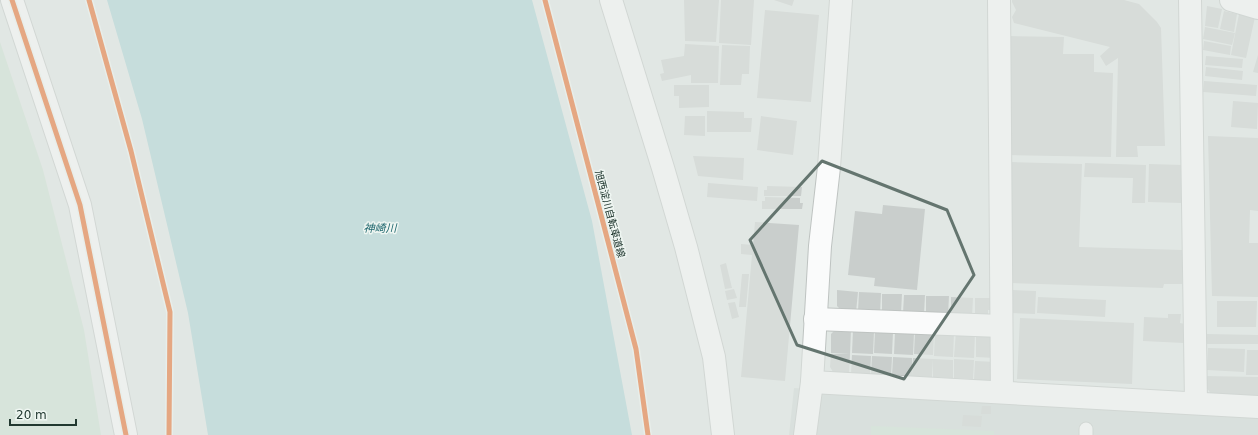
<svg xmlns="http://www.w3.org/2000/svg" width="1258" height="435" viewBox="0 0 1258 435" font-family="'DejaVu Sans','Noto Sans JP',sans-serif">
	<style>
		.built { fill: #cfd8d4 }
		.green { fill: #cbdfd0 }
		.water { fill: #a4d0d2 }
		.building { fill: #c9cecc }
		.lines { fill: none; stroke-linecap: round; stroke-linejoin: round }
		.service-casing { stroke: #bec3c1; stroke-width: 15 }
		.minor-casing { stroke: #bec3c1; stroke-width: 24 }
		.tertiary-casing { stroke: #bec3c1; stroke-width: 24 }
		.service { stroke: #fafbfb; stroke-width: 13 }
		.minor { stroke: #fafbfb; stroke-width: 22 }
		.tertiary { stroke: #fafbfb; stroke-width: 22 }
		.cycleway-casing { stroke: #eff6f2; stroke-width: 8 }
		.cycleway { stroke: #e8590c; stroke-width: 5 }
		.marked { fill: none; stroke: #64756f; stroke-width: 3; stroke-linejoin: round }
		.labels { text-anchor: middle; dominant-baseline: central; stroke-width: 3; stroke-linejoin: round; paint-order: stroke }
		.street-label { font-size: 10px; fill: #213830; stroke: #eff6f2 }
		.water-label { font-size: 11px; font-style: italic; fill: #20686f; stroke: #eff6f2 }
	</style>
	<rect width="100%" height="100%" fill="#e1e7e4"/>
	<path class="built" d="M794,388l464,28v19h-469z"/>
	<g class="green">
		<path d="M0,42l43,128 41,160 17,105h-101z"/>
		<path d="M871,426l123,5v4h-123z"/>
	</g>
	<path class="water" d="M107,0h425l60,221 40,214h-424l-20,-122 -46,-194z"/>
	<g class="building">
		<path d="M684,0h35l-3,42 -31,-1z"/>
		<path d="M721,0h33l-3,45 -32,-2z"/>
		<path d="M774,0h20l-2,6z"/>
		<path d="M1012,0h112l15,4 18,18 4,6 4,118h-28l1,11h-22l2,-99 -12,8 -6,-10 10,-9 -96,-24 -2,-6 4,-7 -4,-8z"/>
		<path d="M1207,6l15,3 -4,19 -13,-2z"/>
		<path d="M765,10l54,5 -8,87 -54,-4z"/>
		<path d="M1224,11l13,3 -3,18 -14,-3z"/>
		<path d="M1239,14l16,3 -9,41 -15,-3z"/>
		<path d="M1205,27l30,6 -3,12 -29,-6z"/>
		<path d="M1009,36l55,1 -1,17h31v18l19,1 -2,84 -104,-2z"/>
		<path d="M1204,41l27,5 -1,9 -27,-5z"/>
		<path d="M685,44l34,2 -1,37h-27v-8l-29,6 -2,-7 4,-1 -3,-13 23,-4z"/>
		<path d="M722,45l28,1 -1,28h-7l-1,11h-21z"/>
		<path d="M1258,55v18l-5,-1z"/>
		<path d="M1206,56l37,3 -1,9 -37,-3z"/>
		<path d="M1206,67l37,4 -1,9 -37,-4z"/>
		<path d="M1204,81l53,4 -1,11 -53,-4z"/>
		<path d="M674,85h35v22l-30,1v-12h-5z"/>
		<path d="M1233,101l25,2 -1,26 -26,-2z"/>
		<path d="M707,111l37,1v6h8l-1,14h-44z"/>
		<path d="M685,116h20v20l-21,-1z"/>
		<path d="M761,116l36,5 -4,34 -36,-5z"/>
		<path d="M1208,136l50,2v73l-8,-1 -1,33h9v54l-46,-1z"/>
		<path d="M693,156l51,2 -1,22 -45,-4z"/>
		<path d="M1011,162l71,2 -3,83 104,3 -1,34h-18l-1,4 -152,-5z"/>
		<path d="M1085,163l61,2 -1,38h-13l1,-25 -49,-1z"/>
		<path d="M1149,164l34,1 -1,38 -34,-1z"/>
		<path d="M708,183l50,4 -1,14 -50,-4z"/>
		<path d="M767,186l35,1 -1,9h-37v-6h3z"/>
		<path d="M765,197l35,1v5h3l-1,6h-40v-8h3z"/>
		<path d="M883,205l42,4 -8,81 -43,-4 1,-8 -27,-3 7,-64 27,3z"/>
		<path d="M755,222l44,3 -14,156 -44,-4 11,-122 -11,-1v-10l12,1z"/>
		<path d="M726,263l6,25 -7,1 -5,-24z"/>
		<path d="M742,274h7l-3,33h-7z"/>
		<path d="M734,289l3,9 -10,2 -2,-9z"/>
		<path d="M837,290l21,2 -2,20 -14,-1 -5,-5z"/>
		<path d="M1011,290l25,1 -1,23 -25,-1z"/>
		<path d="M859,292l22,1 -1,20 -22,-2z"/>
		<path d="M882,294h20l-1,19 -19,-1z"/>
		<path d="M904,295h21l-1,19 -21,-1z"/>
		<path d="M926,296h23l-1,19h-22z"/>
		<path d="M951,297l22,1 -1,19 -21,-1z"/>
		<path d="M1038,297l68,3 -1,17 -68,-4z"/>
		<path d="M975,298h20v12h-7v7l-13,-1z"/>
		<path d="M1217,301h40l-1,26h-39z"/>
		<path d="M735,302l4,15 -7,2 -4,-16z"/>
		<path d="M1168,314h13l-1,9 5,1 -1,19 -41,-2 1,-24 24,1z"/>
		<path d="M1020,318l114,5 -2,61 -115,-5z"/>
		<path d="M838,327l13,2 -1,25 -19,-1v-19z"/>
		<path d="M853,330l21,1 -1,23 -21,-1z"/>
		<path d="M875,331l18,1 -1,22 -18,-1z"/>
		<path d="M895,332l19,1 -1,22 -19,-1z"/>
		<path d="M915,332l19,1 -1,22 -19,-1z"/>
		<path d="M935,332l19,1 -1,24 -19,-1z"/>
		<path d="M956,332l19,1 -1,25 -20,-1z"/>
		<path d="M1206,334l52,1v9h-52z"/>
		<path d="M976,335h15l4,23 -19,-1z"/>
		<path d="M1208,348l37,1 -1,23 -37,-2z"/>
		<path d="M1247,350h11v25h-12z"/>
		<path d="M831,354h19l-1,21h-14l-5,-8z"/>
		<path d="M852,355l19,1 -1,19 -19,-1z"/>
		<path d="M872,356l20,1 -1,19 -20,-1z"/>
		<path d="M893,357l19,1v19l-20,-1z"/>
		<path d="M913,358l20,1 -1,18 -20,-1z"/>
		<path d="M933,359l20,1v18l-20,-1z"/>
		<path d="M954,359l20,1 -1,19 -19,-1z"/>
		<path d="M975,361l21,1 -1,15 -5,4 -16,-1z"/>
		<path d="M1205,376l53,1v19l-46,-1 -6,-8z"/>
		<path d="M982,406h9v8h-10z"/>
		<path d="M963,415l19,1 -1,11 -19,-1z"/>
	</g>
	<g class="lines">
		<g class="service-casing">
			<path id="service" d="M1086,435v-6"/>
		</g>
		<g class="minor-casing">
			<g id="minor">
				<path d="M12,0l68,205 46,230"/>
				<path d="M999,0l3,392"/>
				<path d="M1190,0l6,403"/>
				<path d="M1231,0l27,8"/>
				<path d="M815,319l186,7"/>
				<path d="M812,382l446,25"/>
			</g>
		</g>
		<g class="tertiary-casing">
			<g id="tertiary">
				<path d="M611,0l52,168 23,79 28,110 9,78"/>
				<path d="M805,435l7,-53 8,-136 9,-79 12,-167"/>
			</g>
		</g>
		<use href="#service" class="service"/>
		<use href="#minor" class="minor"/>
		<use href="#tertiary" class="tertiary"/>
		<g class="cycleway-casing">
			<g id="cycleway">
				<path d="M12,0l68,205 46,230"/>
				<path d="M89,0l42,151 39,161 -1,123"/>
				<path d="M545,0l91,349 12,86"/>
			</g>
		</g>
		<use href="#cycleway" class="cycleway"/>
	</g>
	<path d="M0 0H1258V435H0ZM822,161l125,49 27,65 -70,104 -107,-34 -47,-105z" fill="#e1e7e4" fill-opacity=".55" fill-rule="evenodd"/>
	<path class="marked" d="M822,161l125,49 27,65 -70,104 -107,-34 -47,-105z"/>
	<g class="labels">
		<g class="street-label">
			<text transform="translate(610 214) rotate(75)">旭西淀川自転車道線</text>
		</g>
		<g class="water-label">
			<text x="380" y="228">神崎川</text>
		</g>
	</g>
	<path d="M10 419v6h66v-6" fill="none" stroke="#213830" stroke-width="2"/>
	<text x="16" y="419" font-size="12" fill="#213830" stroke="#eff6f2" stroke-width="3" paint-order="stroke">20 m</text>
</svg>
